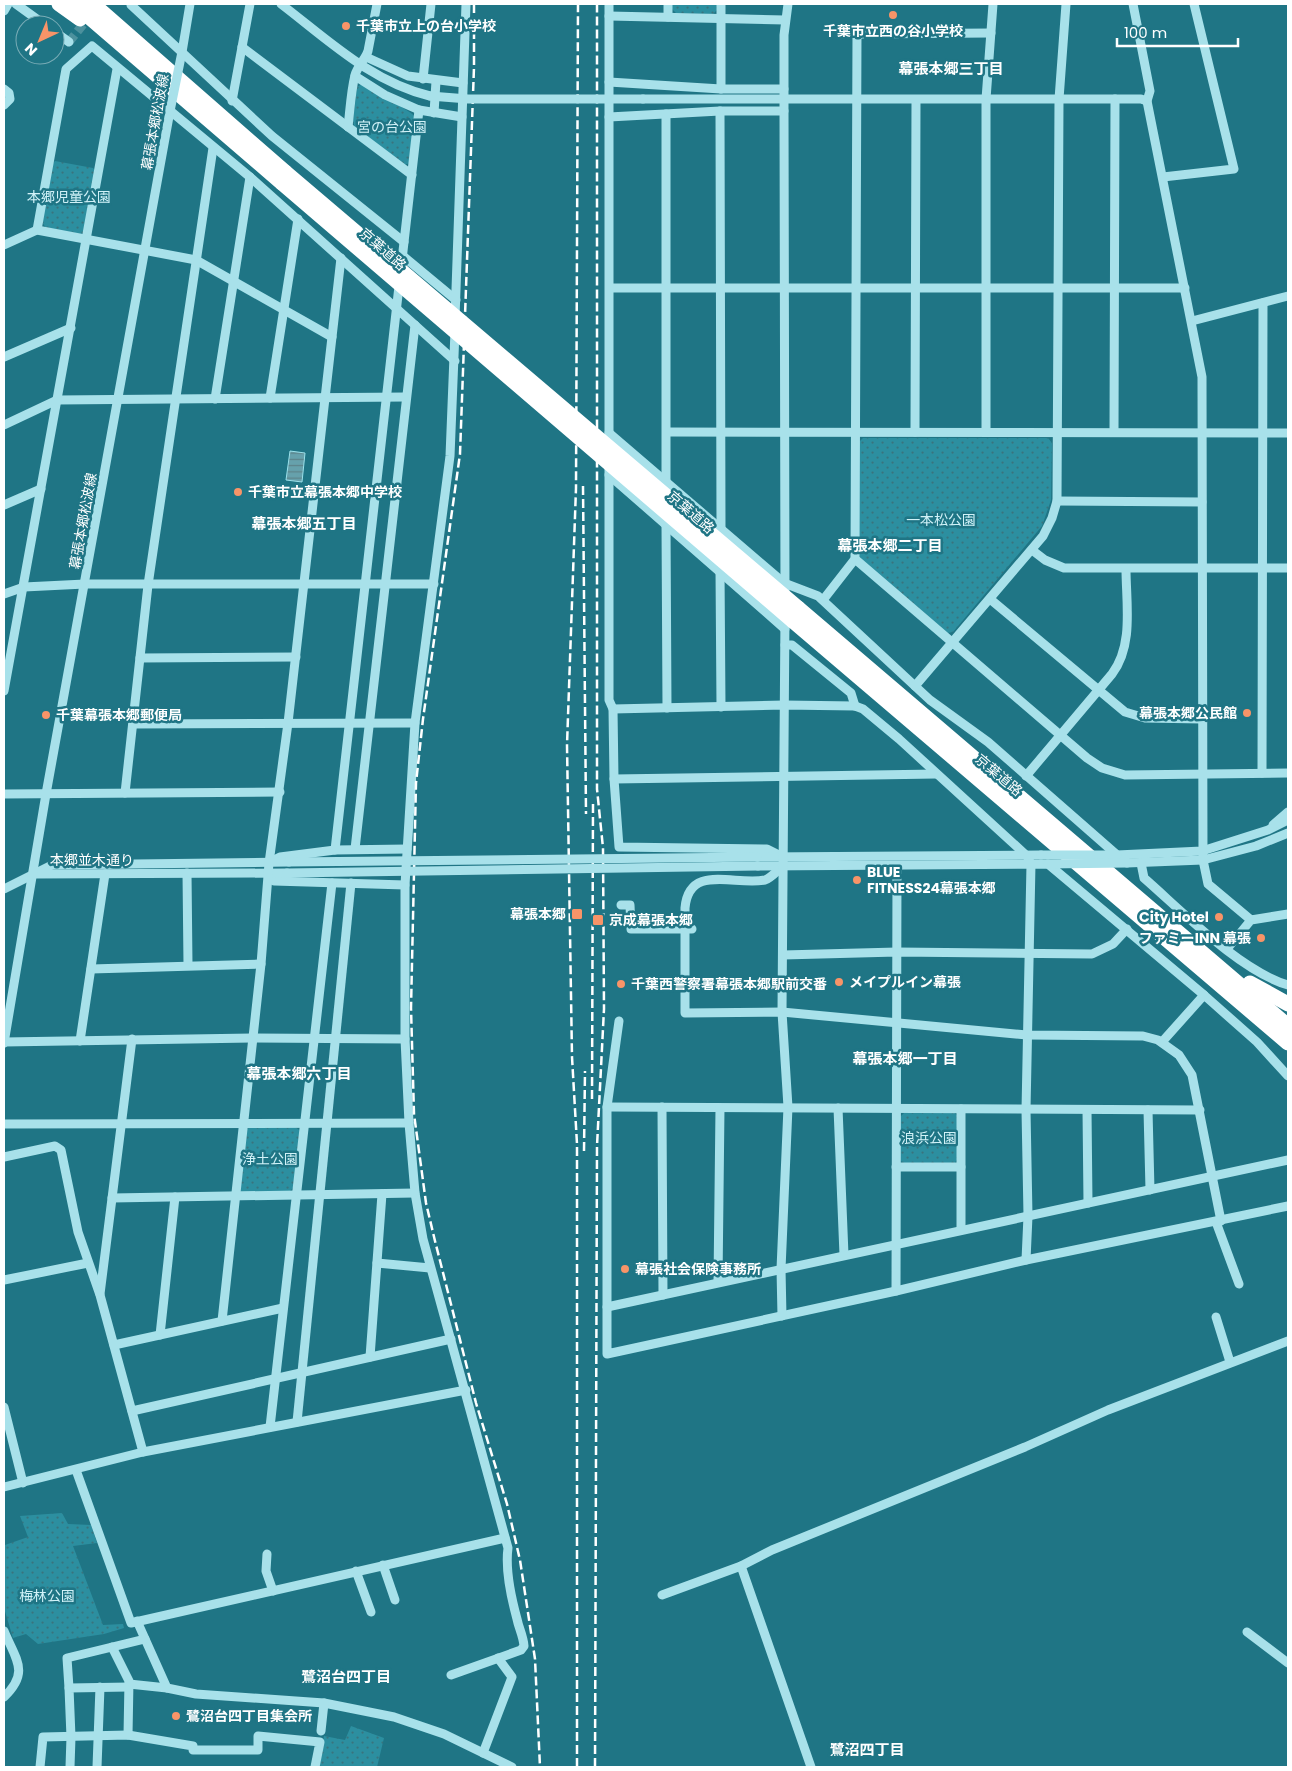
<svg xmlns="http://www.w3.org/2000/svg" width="1292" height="1771" viewBox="0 0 1292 1771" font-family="Poppins,'Noto Sans JP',sans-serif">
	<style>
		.park { fill: url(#park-dots) }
		.water { fill: url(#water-rules); stroke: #9be1eb }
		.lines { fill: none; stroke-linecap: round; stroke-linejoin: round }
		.minor-tunnel { stroke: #4c919d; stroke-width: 9; stroke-dasharray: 9 4.5; stroke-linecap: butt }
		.minor { stroke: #a8e1ea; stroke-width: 9 }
		.highway { stroke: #fff; stroke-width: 15 }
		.rail { stroke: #fff; stroke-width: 2.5; stroke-dasharray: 9 4; stroke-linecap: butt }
		.minor-bridge { stroke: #a8e1ea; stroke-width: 9 }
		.highway-bridge { stroke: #fff; stroke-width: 15 }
		.poi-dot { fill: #f89468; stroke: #1f7585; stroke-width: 2 }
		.labels { text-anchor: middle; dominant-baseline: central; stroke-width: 5; stroke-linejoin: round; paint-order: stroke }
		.poi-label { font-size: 14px; font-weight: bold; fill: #fff; stroke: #1f7585; text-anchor: start }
		.street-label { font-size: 14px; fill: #fff; stroke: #1f7585 }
		.park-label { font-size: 14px; fill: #d1f2f8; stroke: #1f7585 }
		.neighbourhood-label { font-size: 15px; font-weight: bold; fill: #fff; stroke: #1f7585 }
	</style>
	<defs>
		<pattern id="park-dots" width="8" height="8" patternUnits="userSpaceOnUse" patternTransform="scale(1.25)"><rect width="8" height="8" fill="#2c8fa0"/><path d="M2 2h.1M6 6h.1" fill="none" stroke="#39747e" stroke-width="1.8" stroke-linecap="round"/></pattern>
		<pattern id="water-rules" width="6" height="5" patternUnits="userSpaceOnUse" patternTransform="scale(1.25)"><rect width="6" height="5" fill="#66a1ac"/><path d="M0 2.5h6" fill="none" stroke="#5d838a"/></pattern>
	</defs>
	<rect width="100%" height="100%" fill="#1f7585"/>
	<g class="park">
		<path d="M672,4h45v6l-4,4 -37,-1 -4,-4z"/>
		<path d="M362,84c10,7 49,26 53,33l-5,46 -6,2 -49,-37 -2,-7 4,-34z"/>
		<path d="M55,161l38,7 3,4 -10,59 -5,3 -35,-6 -4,-6 10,-58z"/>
		<path d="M863,438h185l4,5 -1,57 -9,26 -89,106 -6,1 -85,-73 -3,-5v-113z"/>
		<path d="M953,1112l5,4v42l-4,6 -49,1 -5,-5v-43l4,-4z"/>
		<path d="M250,1126h45l5,5 -6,56 -5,5 -46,2 -4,-4 7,-60z"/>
		<path d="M62,1513l6,11 23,1 6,18 -24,3 30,79 20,-1 1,4 -20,6 -66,10 -12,-10 -13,4 -9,-30v-64l1,1 23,-8 -8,-21z"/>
		<path d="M351,1726l33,12 -7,29h-56l-2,-3 5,-28 21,4z"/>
	</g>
	<path class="water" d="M290,451l15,2 -3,29 -16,-2z"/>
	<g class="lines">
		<path class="minor-tunnel" d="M69,42l20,-25"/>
		<g class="minor">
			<path d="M16,4l29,21"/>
			<path d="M281,4c46,35 90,78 149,92"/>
			<path d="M609,4v444"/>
			<path d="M668,4v13"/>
			<path d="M721,4v85"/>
			<path d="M1133,4l17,87 -3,10 55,276 1,483 5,24 43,36"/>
			<path d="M131,5l141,131 132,106"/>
			<path d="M4,11l4,-7"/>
			<path d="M609,16l176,4"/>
			<path d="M55,32l14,10"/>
			<path d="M242,47l170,128"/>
			<path d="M182,52l8,-48"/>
			<path d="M366,57l42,19 55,7"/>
			<path d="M355,76l30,19 34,15 43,7"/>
			<path d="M423,79l8,-75"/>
			<path d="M609,82l112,7h63"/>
			<path d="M4,89l5,4 1,6 -6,6"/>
			<path d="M643,99h498l6,2"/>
			<path d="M232,101l18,-97"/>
			<path d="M720,111l1,418"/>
			<path d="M434,113l2,-32"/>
			<path d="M609,117l111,-6h64"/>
			<path d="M348,127c2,-17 3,-36 7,-52 3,-10 10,-15 13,-24l9,-47"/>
			<path d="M1163,177l71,-8 -40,-165"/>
			<path d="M37,230l29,-161 26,-23 158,131 205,184"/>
			<path d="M4,245l33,-15 159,30 136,77"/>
			<path d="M403,256l53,44"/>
			<path d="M610,288h575"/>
			<path d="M455,318l11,-314"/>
			<path d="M1192,321l96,-25"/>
			<path d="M4,357l67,-29"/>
			<path d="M270,398l28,-179"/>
			<path d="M215,399l35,-222"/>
			<path d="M4,425l53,-25 349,-3"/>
			<path d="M1114,431l1,-332"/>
			<path d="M667,432l621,1"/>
			<path d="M915,432l1,-332"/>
			<path d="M986,432v-333l7,-95"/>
			<path d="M609,433l175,150 34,13 112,104 58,42 129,113 85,-4 66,-21 20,-10"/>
			<path d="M609,463v237l4,9 1,70 5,68 148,2 16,8"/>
			<path d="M609,475l176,154"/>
			<path d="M666,482v-368"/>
			<path d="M1057,501l145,1"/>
			<path d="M4,505l37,-16"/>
			<path d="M666,524l1,184"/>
			<path d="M1032,550l13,10 19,8h224"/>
			<path d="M855,559l232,199 15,10 23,7 163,-2"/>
			<path d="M720,570l1,137"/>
			<path d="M4,594l20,-7 61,-3h349"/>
			<path d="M785,598l-1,-487v-76l4,-31"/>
			<path d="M990,599l135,113 20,6 57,1"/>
			<path d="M823,600l32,-41 2,-525 134,-1"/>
			<path d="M785,645h7l59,48 4,13"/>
			<path d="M140,658l156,-1"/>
			<path d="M915,686l128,-150 9,-18 5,-17 2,-402 7,-95"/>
			<path d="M4,691l113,-622"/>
			<path d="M613,709l171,-4 71,1 8,3 36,30 128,117 4,8 -5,246 2,106 -2,44"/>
			<path d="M133,724l282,-1"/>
			<path d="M1262,773l1,-470"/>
			<path d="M1026,776l86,-102c22,-29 14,-71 14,-105"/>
			<path d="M614,779l322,-5"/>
			<path d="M125,793l23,-208 65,-437"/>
			<path d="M4,794l276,-2"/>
			<path d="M1273,825l15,-13"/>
			<path d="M355,849l60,-524"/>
			<path d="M335,850l84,-740"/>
			<path d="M757,857l284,-2"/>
			<path d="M272,861l8,-4 55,-7 72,-1"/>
			<path d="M1127,863l76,-3 53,-14 32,-13"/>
			<path d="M1141,863l3,15c39,34 96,93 144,107"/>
			<path d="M758,866l290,-2 156,131"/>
			<path d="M783,866c-5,4 -12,12 -18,14 -30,6 -76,-17 -80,28v105l97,-1 245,23 116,1 15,4 21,15 13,20 29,146"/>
			<path d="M187,873l1,92"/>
			<path d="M269,873l5,8 131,4"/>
			<path d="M36,874l251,-1"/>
			<path d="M4,889l48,-24 237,-3"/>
			<path d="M1227,949l24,-29 37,-6"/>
			<path d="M783,955l114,-3 195,2 21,-10 14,-15"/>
			<path d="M91,969l170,-5"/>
			<path d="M619,1021l-12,86v247l289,-63 130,-31 262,-54"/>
			<path d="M80,1041l25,-167"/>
			<path d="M4,1042l248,-4 153,1"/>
			<path d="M1162,1042l42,-47 53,47 31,34"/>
			<path d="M4,1043l42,-249 124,-683"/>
			<path d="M607,1107l593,3"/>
			<path d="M662,1107l1,188"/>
			<path d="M838,1108l6,147"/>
			<path d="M961,1109v121"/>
			<path d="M1087,1110l1,93"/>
			<path d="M1148,1110l2,80"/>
			<path d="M4,1124l405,-1"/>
			<path d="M4,1157l51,-11 6,4 17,82 22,63 43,157"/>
			<path d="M896,1167h65"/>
			<path d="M112,1198l303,-5"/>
			<path d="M1216,1222l23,62"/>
			<path d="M377,1263l53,5"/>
			<path d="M4,1280l84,-17"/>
			<path d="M718,1282l2,-174"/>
			<path d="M896,1291l1,-425"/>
			<path d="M100,1294l32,-255"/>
			<path d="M607,1307l681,-147"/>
			<path d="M782,1316l-1,-47 7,-162 -6,-95 3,-398"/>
			<path d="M1216,1317l14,45"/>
			<path d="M222,1321l39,-357 8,-101 19,-140 53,-465"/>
			<path d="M160,1335l15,-138"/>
			<path d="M114,1345l169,-37"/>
			<path d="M370,1357l12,-163"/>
			<path d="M4,1407l19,76"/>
			<path d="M132,1411l319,-72"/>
			<path d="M297,1422l54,-539"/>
			<path d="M270,1427l62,-544"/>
			<path d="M76,1470l55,153 374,-85"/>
			<path d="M4,1487l139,-35 323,-62"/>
			<path d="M267,1554l-1,17 7,20"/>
			<path d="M383,1565l12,35"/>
			<path d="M741,1566l70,201"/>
			<path d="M356,1571l15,41"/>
			<path d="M662,1595l79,-29 31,-16 253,-103 83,-37 180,-69"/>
			<path d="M137,1621l30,67 29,6 128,9 70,14 50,17 68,33"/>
			<path d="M4,1631c12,29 26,41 0,66"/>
			<path d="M1247,1632l41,31"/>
			<path d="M112,1647l17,34 -1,54"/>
			<path d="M451,1675l70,-25 3,-4c-1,-11 -5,-17 -7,-27 -6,-22 -12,-49 -9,-71l-85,-309 -8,-46 -6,-70 -4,-84v-154l10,-162 35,-267 5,-125"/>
			<path d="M129,1684l38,4"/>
			<path d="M69,1688l-2,-30 78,-19"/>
			<path d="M321,1731l3,-28"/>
			<path d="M483,1753l29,-76 -14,-19"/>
			<path d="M40,1767l3,-30 85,-2 65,11v4h65v-14l62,6 -5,25"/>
			<path d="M70,1767l1,-30 -2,-49 60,-1"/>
			<path d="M97,1767l3,-80"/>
		</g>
		<g class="highway">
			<path d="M59,4l21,15"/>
			<path d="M74,4l208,179"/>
			<path d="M93,4l192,168"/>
			<path d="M798,608l490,418"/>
			<path d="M793,621l495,422"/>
			<path d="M1250,983l38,21"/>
		</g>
		<g class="rail">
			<path d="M474,4v63l-14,387 -37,265 -7,64 -5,225 3,106 12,89 9,38 41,162 31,101 13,56 15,99 5,108"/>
			<path d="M583,486l3,328"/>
			<path d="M592,1099l1,-295"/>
			<path d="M584,1151l1,-80"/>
			<path d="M577,1767v-623l-5,-87 -5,-312 9,-257 2,-484"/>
			<path d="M595,1767l2,-621 7,-137 -1,-161 -6,-59v-785"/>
		</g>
		<g class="minor-bridge">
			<path d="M430,96l38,3h175"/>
			<path d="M170,111l12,-59"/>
			<path d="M1041,855h76"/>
			<path d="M289,862l468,-5"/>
			<path d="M1048,864l79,-1"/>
			<path d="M287,873l471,-7"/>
			<path d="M621,905h9l1,24h61"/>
		</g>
		<g class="highway-bridge">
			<path d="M285,172l513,436"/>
			<path d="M282,183l511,438"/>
		</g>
	</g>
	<g class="poi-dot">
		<circle cx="893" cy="15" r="5"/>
		<circle cx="346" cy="26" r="5"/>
		<circle cx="238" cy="492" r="5"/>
		<circle cx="1247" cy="713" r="5"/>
		<circle cx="46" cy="715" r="5"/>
		<circle cx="857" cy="880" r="5"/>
		<rect x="571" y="908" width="12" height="12" rx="2.5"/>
		<circle cx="1219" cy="917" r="5"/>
		<rect x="592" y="914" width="12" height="12" rx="2.5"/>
		<circle cx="1261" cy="938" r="5"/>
		<circle cx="839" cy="982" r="5"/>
		<circle cx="621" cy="984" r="5"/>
		<circle cx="625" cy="1269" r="5"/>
		<circle cx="176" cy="1716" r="5"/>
	</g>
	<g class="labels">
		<g class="poi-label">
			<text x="356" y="26">千葉市立上の台小学校</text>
			<text x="893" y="31" text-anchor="middle">千葉市立西の谷小学校</text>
			<text x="248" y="492">千葉市立幕張本郷中学校</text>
			<text x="1237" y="713" text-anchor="end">幕張本郷公民館</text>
			<text x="56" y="715">千葉幕張本郷郵便局</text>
			<text x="867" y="872">BLUE<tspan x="867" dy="16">FITNESS24幕張本郷</tspan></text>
			<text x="566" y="914" text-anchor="end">幕張本郷</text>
			<text x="1209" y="917" text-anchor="end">City Hotel</text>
			<text x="609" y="920">京成幕張本郷</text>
			<text x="1251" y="938" text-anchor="end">ファミーINN 幕張</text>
			<text x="849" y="982">メイプルイン幕張</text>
			<text x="631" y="984">千葉西警察署幕張本郷駅前交番</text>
			<text x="635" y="1269">幕張社会保険事務所</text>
			<text x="186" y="1716">鷺沼台四丁目集会所</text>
		</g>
		<g class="street-label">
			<text transform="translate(155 122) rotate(-80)">幕張本郷松波線</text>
			<text transform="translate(383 249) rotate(41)">京葉道路</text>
			<text transform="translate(691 512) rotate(41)">京葉道路</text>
			<text transform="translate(83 521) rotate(-80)">幕張本郷松波線</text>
			<text transform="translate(999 775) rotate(40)">京葉道路</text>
			<text x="92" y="860">本郷並木通り</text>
		</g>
		<g class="park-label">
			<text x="392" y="127">宮の台公園</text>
			<text x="69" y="197">本郷児童公園</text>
			<text x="941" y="520">一本松公園</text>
			<text x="929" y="1138">浪浜公園</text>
			<text x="270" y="1159">浄土公園</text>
			<text x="47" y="1596">梅林公園</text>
		</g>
		<g class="neighbourhood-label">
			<text x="951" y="68">幕張本郷三丁目</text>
			<text x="304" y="523">幕張本郷五丁目</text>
			<text x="890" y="545">幕張本郷二丁目</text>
			<text x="905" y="1058">幕張本郷一丁目</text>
			<text x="299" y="1073">幕張本郷六丁目</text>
			<text x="346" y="1676">鷺沼台四丁目</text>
			<text x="867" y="1749">鷺沼四丁目</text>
		</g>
	</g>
	<rect width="1292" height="1771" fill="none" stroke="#ffffff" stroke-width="10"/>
	<g transform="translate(40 40) rotate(224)"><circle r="24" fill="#1f7585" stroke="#79acb6"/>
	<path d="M0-4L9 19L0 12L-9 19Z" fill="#f89468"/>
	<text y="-8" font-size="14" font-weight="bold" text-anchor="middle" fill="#ffffff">N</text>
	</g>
	<path d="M1117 38v8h121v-8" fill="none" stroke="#ffffff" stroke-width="2.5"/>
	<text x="1124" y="38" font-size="15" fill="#ffffff" stroke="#1f7585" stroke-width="4" paint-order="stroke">100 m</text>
</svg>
